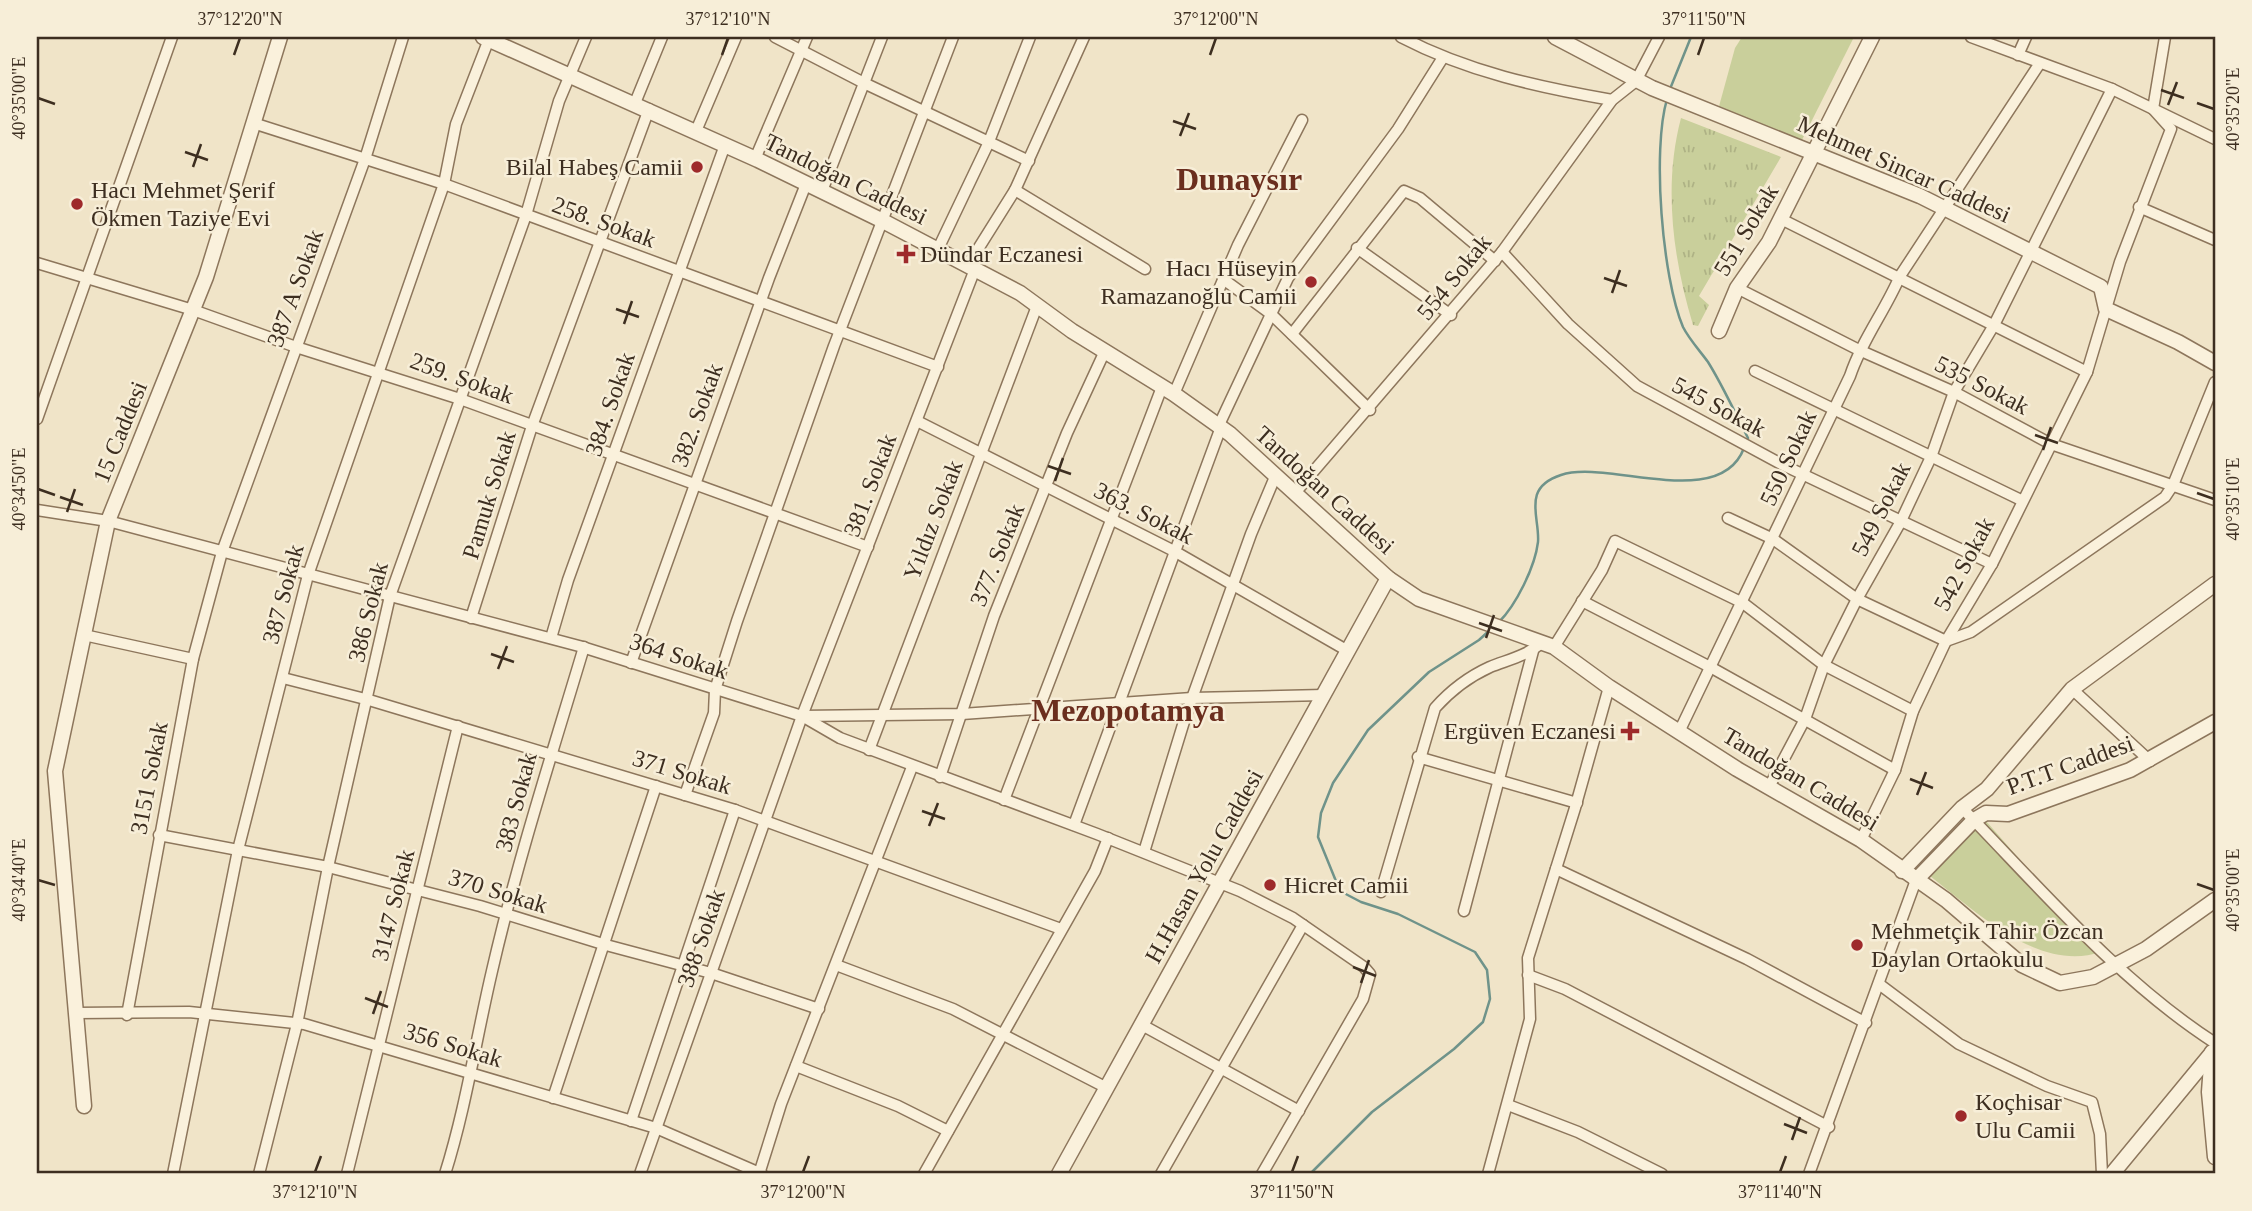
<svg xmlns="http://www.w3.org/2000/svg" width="2252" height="1211" viewBox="0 0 2252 1211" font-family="'Times New Roman',serif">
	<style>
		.grass { fill: url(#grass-tufts) }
		.park { fill: #c9cf9b }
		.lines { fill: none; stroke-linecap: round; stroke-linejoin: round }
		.stream { stroke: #6f938a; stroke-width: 2.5 }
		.minor-casing { stroke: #8d765c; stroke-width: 13 }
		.tertiary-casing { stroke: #8d765c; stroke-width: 17 }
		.minor { stroke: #faf1dc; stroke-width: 10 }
		.tertiary { stroke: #faf1dc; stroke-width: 14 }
		.ticks { fill: none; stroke: #3d2e20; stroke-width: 2.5 }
		.poi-dot { fill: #9e2a2b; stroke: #f7eed8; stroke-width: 2.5 }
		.labels { text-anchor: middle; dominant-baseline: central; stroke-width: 5; stroke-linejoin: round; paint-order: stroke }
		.poi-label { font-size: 24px; fill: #3d2e20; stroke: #f7eed8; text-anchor: start }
		.street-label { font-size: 24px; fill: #3d2e20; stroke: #f7eed8 }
		.district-label { font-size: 32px; font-weight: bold; fill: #6b2e1e; stroke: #f7eed8 }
		.neatline { fill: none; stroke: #3d2e20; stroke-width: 2.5 }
		.ticks-label { font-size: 18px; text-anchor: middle; fill: #3d2e20 }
	</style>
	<defs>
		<pattern id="grass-tufts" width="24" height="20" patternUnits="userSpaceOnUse" patternTransform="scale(1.75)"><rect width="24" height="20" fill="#c9cf9b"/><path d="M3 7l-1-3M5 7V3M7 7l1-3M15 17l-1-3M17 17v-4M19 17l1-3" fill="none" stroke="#aeb285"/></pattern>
	</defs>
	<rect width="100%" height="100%" fill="#f0e4c8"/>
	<path class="grass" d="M1681,118l100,39 -82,139 10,9 -11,21 -5,-1c-20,-66 -30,-139 -12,-207z"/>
	<g class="park">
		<path d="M1742,37h112l-52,103 -84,-30 17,-62z"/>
		<path d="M1979,813l122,139c-65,21 -127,-43 -175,-79z"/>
	</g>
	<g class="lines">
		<g class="stream">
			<path d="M1670,89l21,-52"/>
			<path d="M1667,99c-15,51 -5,178 16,228 6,12 17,24 25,35 15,24 27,51 40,76l-1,4"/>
			<path d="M1499,622c17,-17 36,-55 39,-80 2,-25 -17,-54 23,-67 46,-16 159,37 183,-27"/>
			<path d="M1310,1174l62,-62 82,-63 29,-27 7,-23 -3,-29 -12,-18 -77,-38 -37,-12 -21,-11 -22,-54 3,-24 12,-30 35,-53 61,-58 50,-32 12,-11"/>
		</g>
		<g class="minor-casing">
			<g id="minor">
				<path d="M775,37l91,47 163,77"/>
				<path d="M1401,37c67,35 137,50 211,63"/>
				<path d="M1971,37l141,52 103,50"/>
				<path d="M2018,55l8,-18"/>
				<path d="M635,103l27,-66"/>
				<path d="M253,123l191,61 494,183"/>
				<path d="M696,131l40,-94"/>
				<path d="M755,159l52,-122"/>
				<path d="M1015,190l130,79"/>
				<path d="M822,191l60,-154"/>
				<path d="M2139,207l76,33"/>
				<path d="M1781,219l306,153"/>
				<path d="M1357,248l94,67"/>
				<path d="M938,249l50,-105 42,-107"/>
				<path d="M1502,252l66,72 69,62 146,79 209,99"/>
				<path d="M37,263l156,47 103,37 164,52 408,148"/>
				<path d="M968,265l47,-75 69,-153"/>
				<path d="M1223,279l48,35 99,96"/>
				<path d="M1737,288l122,62 95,42 97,52 164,56"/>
				<path d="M1292,334l112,-143 16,7 75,63"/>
				<path d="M1755,371l266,129"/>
				<path d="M1174,394l64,-149 64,-125"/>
				<path d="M37,419l135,-382"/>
				<path d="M917,421l257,130 174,100"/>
				<path d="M1219,425l69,-147 110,-149 44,-70"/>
				<path d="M1294,494l208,-242 110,-152 24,-19 23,-44"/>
				<path d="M37,510l71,11 471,125 223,70 160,-2 230,-16 132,-3"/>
				<path d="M1728,518l45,21 84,60 89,42 25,-9 194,-135 8,-12 42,-103"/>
				<path d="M1582,601l130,67 183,102"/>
				<path d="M471,618l61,-192 117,-317"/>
				<path d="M84,635l109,24"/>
				<path d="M551,638l17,-58 157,-435"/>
				<path d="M1554,647l48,-77 13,-29 128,62 81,62 89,46"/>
				<path d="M631,663l138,-385 37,-94"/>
				<path d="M283,678l86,22 366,110 326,119"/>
				<path d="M2072,689l78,72"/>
				<path d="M802,716l38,22 257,96 143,57 53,27 71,49 6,7 -7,25 -101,175"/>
				<path d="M1679,732l171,-356c12,-36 35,-65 50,-100l140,-213"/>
				<path d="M869,750l168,-444"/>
				<path d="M1418,757l159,46"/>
				<path d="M940,777l54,-161 73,-183 37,-80"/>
				<path d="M1769,787l36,-68 19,-54 33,-66 43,-76 31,-66 23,-65 40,-67 118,-236"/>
				<path d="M685,795l29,-82 1,-23 22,-69 97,-275 119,-309"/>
				<path d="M1004,800l158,-413"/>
				<path d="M1962,808c80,82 157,173 253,235"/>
				<path d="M1074,825l147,-398"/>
				<path d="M159,835l169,32 152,39 126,39 105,28 108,36"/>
				<path d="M1861,840l34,-70 18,-59 33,-70 46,-77 95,-192 33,-110 51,-133 -18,-20 12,-72"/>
				<path d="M1144,852l42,-137 65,-181 24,-57"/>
				<path d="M1556,869l191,90 119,64"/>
				<path d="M1381,892l54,-184c16,-18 33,-31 55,-41 17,-7 37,-11 51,-24"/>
				<path d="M1464,911l69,-260"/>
				<path d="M836,965l117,44 154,79"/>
				<path d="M1528,975l37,14 264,138"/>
				<path d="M1879,984l80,60 88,42 45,16 8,32 2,40"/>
				<path d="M76,1013l113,-1 115,12 352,104 106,46"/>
				<path d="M127,1015l66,-356 29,-107 143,-393 38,-122"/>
				<path d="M1142,1025l157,86"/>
				<path d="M796,1066l102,40 50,25"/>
				<path d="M553,1098l103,-312"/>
				<path d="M1508,1105l70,27 84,42"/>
				<path d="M631,1121l104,-311"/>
				<path d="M173,1174l65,-324 70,-275 136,-391 12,-60 33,-85"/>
				<path d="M259,1174l38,-150 31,-157 62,-271 136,-381 33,-114 27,-64"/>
				<path d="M347,1174l111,-448"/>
				<path d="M445,1174c21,-67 31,-135 47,-203 25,-109 60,-217 92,-324"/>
				<path d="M640,1174l162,-458 173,-447"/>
				<path d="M759,1174l22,-70 131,-337"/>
				<path d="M924,1174l171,-303 13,-33"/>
				<path d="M1161,1174l142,-249"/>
				<path d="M1488,1174l42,-155 -2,-61 47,-150 34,-121"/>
				<path d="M1809,1174l107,-294"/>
			</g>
		</g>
		<g class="tertiary-casing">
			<g id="tertiary">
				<path d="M483,37l275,123 123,60 139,73 52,38 102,63 56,40 158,144 31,21 135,48 55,40 128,82 124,71 85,60 76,65 38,18 33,-6 53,-28 69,-49"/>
				<path d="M1555,37l97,51 268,108 181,91 5,22 72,33 37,21"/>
				<path d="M1719,331l18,-43 32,-46 103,-205"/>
				<path d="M1902,871l60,-63 25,-19 85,-100 143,-105"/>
				<path d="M1916,880l58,-60 12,-7 22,1 122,-44 85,-48"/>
				<path d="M2212,1052l-3,40 6,65"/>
				<path d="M84,1106l-29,-335 53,-250 98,-244 74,-240"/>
				<path d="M1059,1174l329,-596"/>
				<path d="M2112,1174l99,-120"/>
			</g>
		</g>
		<use href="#minor" class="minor"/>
		<use href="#tertiary" class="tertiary"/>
	</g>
	<path class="ticks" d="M234,55l6,-17M722,55l6,-17M1210,55l6,-17M1698,55l6,-17M2161,90l23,8M38,98l17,6M2197,103l17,6M2168,105l9,-23M1173,121l23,8M1180,136l9,-23M185,152l23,8M193,167l8,-23M1604,278l23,8M1612,293l8,-23M616,309l23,8M624,324l8,-23M2035,435l23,8M2043,450l8,-23M1048,466l23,8M1055,481l8,-23M38,489l17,6M2197,493l17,6M60,497l23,8M67,512l8,-23M1479,623l23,8M1486,638l8,-23M491,654l23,8M498,669l9,-23M1910,779l23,9M1917,795l9,-23M922,811l23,8M929,826l9,-23M38,880l17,5M2197,884l17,6M1353,967l23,9M1361,983l8,-23M365,998l23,9M373,1014l8,-23M1784,1124l23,9M1792,1140l8,-23M315,1172l6,-16M803,1172l6,-16M1292,1172l6,-16M1780,1172l6,-16"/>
	<g class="poi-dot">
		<circle cx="697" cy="167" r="7"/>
		<circle cx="77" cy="204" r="7"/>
		<path d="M902.5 243.5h7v7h7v7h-7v7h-7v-7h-7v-7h7z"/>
		<circle cx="1311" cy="282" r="7"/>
		<path d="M1626.5 720.5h7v7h7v7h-7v7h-7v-7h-7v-7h7z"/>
		<circle cx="1270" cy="885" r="7"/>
		<circle cx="1857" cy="945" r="7"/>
		<circle cx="1961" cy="1116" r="7"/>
	</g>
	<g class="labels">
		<g class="poi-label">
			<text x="683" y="167" text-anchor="end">Bilal Habeş Camii</text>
			<text x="91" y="190">Hacı Mehmet Şerif<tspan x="91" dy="28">Ökmen Taziye Evi</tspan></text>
			<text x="920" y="254">Dündar Eczanesi</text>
			<text x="1297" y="268" text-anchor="end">Hacı Hüseyin<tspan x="1297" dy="28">Ramazanoğlu Camii</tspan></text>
			<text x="1616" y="731" text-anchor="end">Ergüven Eczanesi</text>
			<text x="1284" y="885">Hicret Camii</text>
			<text x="1871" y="931">Mehmetçik Tahir Özcan<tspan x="1871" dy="28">Daylan Ortaokulu</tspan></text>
			<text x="1975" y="1102">Koçhisar<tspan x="1975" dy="28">Ulu Camii</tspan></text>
		</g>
		<g class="street-label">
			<text transform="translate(1904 169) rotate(24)">Mehmet Sincar Caddesi</text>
			<text transform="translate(846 179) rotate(26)">Tandoğan Caddesi</text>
			<text transform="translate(604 222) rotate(20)">258. Sokak</text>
			<text transform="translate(1746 230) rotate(-59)">551 Sokak</text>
			<text transform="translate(1454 277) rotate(-51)">554 Sokak</text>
			<text transform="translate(295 288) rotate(-70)">387 A Sokak</text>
			<text transform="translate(462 378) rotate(20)">259. Sokak</text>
			<text transform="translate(1982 385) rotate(27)">535 Sokak</text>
			<text transform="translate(610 404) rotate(-71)">384. Sokak</text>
			<text transform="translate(1719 407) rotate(28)">545 Sokak</text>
			<text transform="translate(697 415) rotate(-70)">382. Sokak</text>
			<text transform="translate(120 432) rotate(-68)">15 Caddesi</text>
			<text transform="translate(1788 458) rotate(-65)">550 Sokak</text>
			<text transform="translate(870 485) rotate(-69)">381. Sokak</text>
			<text transform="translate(1325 490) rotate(42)">Tandoğan Caddesi</text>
			<text transform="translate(489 495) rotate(-73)">Pamuk Sokak</text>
			<text transform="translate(1881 509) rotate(-63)">549 Sokak</text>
			<text transform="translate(1144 513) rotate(27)">363. Sokak</text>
			<text transform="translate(933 520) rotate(-69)">Yıldız Sokak</text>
			<text transform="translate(997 555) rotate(-68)">377. Sokak</text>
			<text transform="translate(1964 564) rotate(-62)">542 Sokak</text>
			<text transform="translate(283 594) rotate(-75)">387 Sokak</text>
			<text transform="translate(368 612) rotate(-76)">386 Sokak</text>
			<text transform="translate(679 656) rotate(18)">364 Sokak</text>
			<text transform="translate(2070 765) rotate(-20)">P.T.T Caddesi</text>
			<text transform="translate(682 772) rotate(17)">371 Sokak</text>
			<text transform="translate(149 778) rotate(-79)">3151 Sokak</text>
			<text transform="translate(1801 779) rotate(31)">Tandoğan Caddesi</text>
			<text transform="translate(516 802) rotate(-75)">383 Sokak</text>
			<text transform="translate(1204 866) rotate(-61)">H.Hasan Yolu Caddesi</text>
			<text transform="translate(498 891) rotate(17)">370 Sokak</text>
			<text transform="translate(393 905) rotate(-76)">3147 Sokak</text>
			<text transform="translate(701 938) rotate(-71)">388 Sokak</text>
			<text transform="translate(453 1045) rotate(17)">356 Sokak</text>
		</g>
		<g class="district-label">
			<text x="1239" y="179">Dunaysır</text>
			<text x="1128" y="710">Mezopotamya</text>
		</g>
	</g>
	<rect width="2252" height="1211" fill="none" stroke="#f7eed8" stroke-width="77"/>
	<rect x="38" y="38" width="2176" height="1134" class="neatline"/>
	<g class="ticks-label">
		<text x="240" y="25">37°12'20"N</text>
		<text x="728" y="25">37°12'10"N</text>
		<text x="1216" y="25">37°12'00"N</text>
		<text x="1704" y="25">37°11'50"N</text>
		<text transform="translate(19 98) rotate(-90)" y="6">40°35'00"E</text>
		<text transform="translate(2233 109) rotate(-90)" y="6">40°35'20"E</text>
		<text transform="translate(19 489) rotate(-90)" y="6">40°34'50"E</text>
		<text transform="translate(2233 499) rotate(-90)" y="6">40°35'10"E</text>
		<text transform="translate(19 880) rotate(-90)" y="6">40°34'40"E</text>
		<text transform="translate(2233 890) rotate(-90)" y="6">40°35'00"E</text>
		<text x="315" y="1198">37°12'10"N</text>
		<text x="803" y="1198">37°12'00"N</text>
		<text x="1292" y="1198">37°11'50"N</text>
		<text x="1780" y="1198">37°11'40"N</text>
	</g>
</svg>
